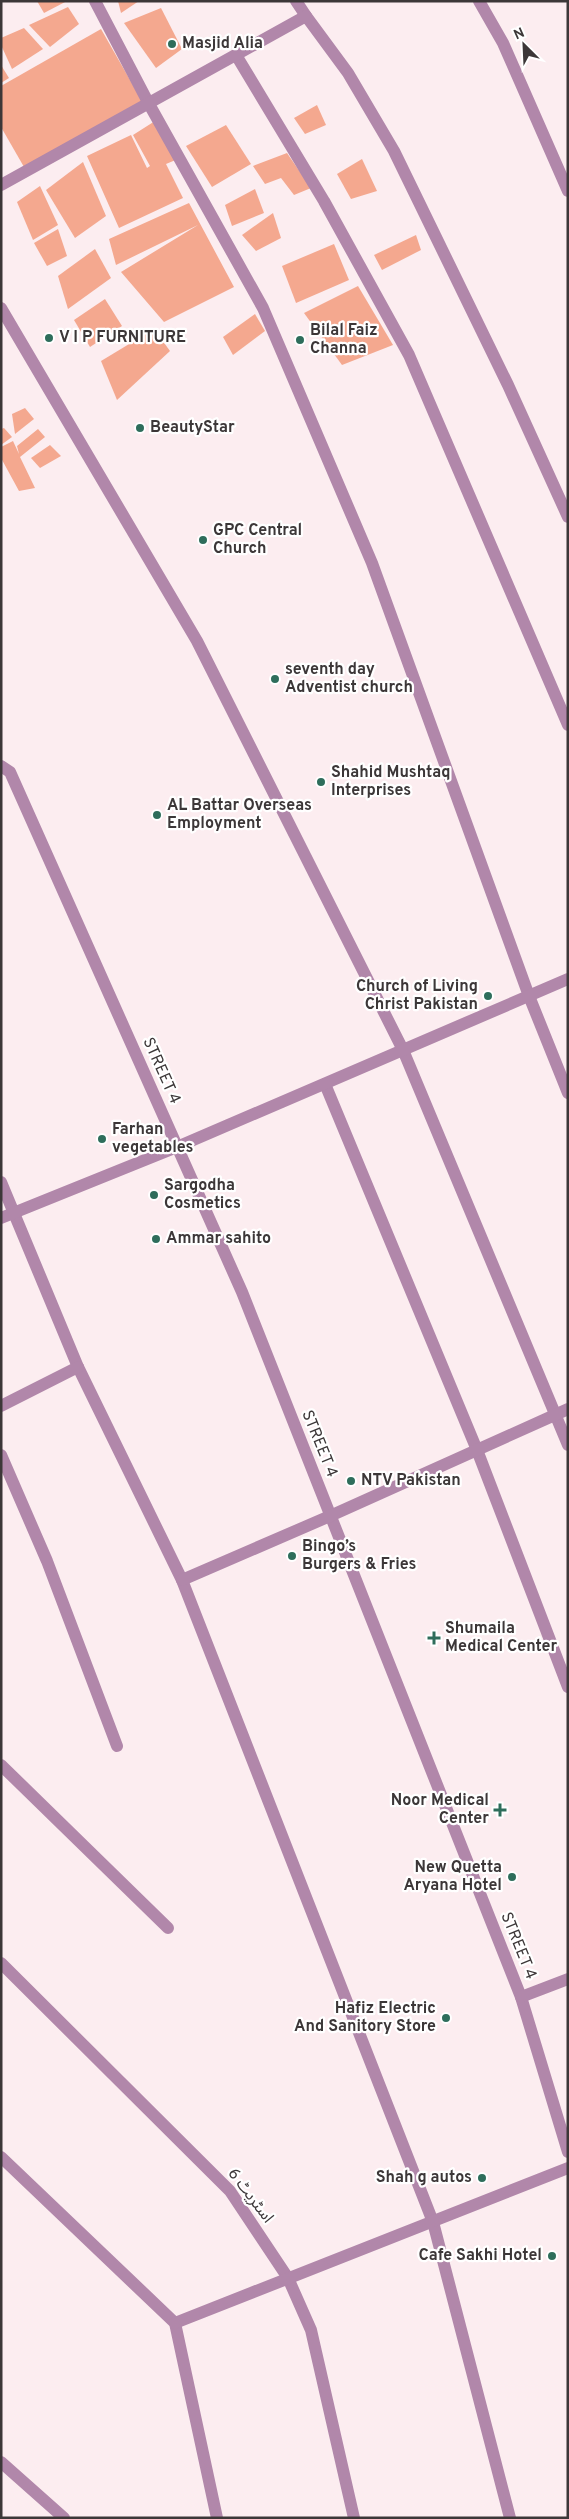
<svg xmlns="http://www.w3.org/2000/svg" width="569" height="2519" font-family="Overpass,'Noto Sans Arabic',sans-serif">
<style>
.building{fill:#f4a88f}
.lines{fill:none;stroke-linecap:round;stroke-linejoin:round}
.minor{stroke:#b187aa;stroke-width:12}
.poi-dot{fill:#2e6d5b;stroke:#fff;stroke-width:2}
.labels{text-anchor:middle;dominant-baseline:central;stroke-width:4.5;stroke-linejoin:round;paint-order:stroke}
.poi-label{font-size:16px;font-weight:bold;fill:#3c3738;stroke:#fff;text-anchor:start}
.street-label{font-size:16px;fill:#3c3738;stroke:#fff}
</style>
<rect width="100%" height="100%" fill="#fcedf0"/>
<!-- building -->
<g class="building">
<path d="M37,1H67L44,13Z"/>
<path d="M118,1H139L121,13Z"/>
<path d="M68,7L79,24L50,47L29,25Z"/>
<path d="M161,8L182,49L156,68L124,23Z"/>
<path d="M24,28L43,49L12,69L1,45V38Z"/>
<path d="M101,29L142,101L24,167L1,127V86Z"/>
<path d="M1,65L9,78L1,83Z"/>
<path d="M317,105L326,125L305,134L294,118Z"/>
<path d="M155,121L178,159L166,164L183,198L119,228L87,156L131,135L147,168L150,166L133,135Z"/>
<path d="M226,125L251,164L212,187L186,146Z"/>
<path d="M287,153L311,188L294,195L281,178L265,184L253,166Z"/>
<path d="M362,159L377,191L351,199L337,174Z"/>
<path d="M83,162L106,216L75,238L46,190Z"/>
<path d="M40,186L58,225L33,240L17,202Z"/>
<path d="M255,189L264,213L232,226L225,205Z"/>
<path d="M189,203L234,287L164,322L121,272L198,225L116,265L109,239Z"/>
<path d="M273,213L281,238L256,251L242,235Z"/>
<path d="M58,229L67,256L47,266L34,243Z"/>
<path d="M416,235L421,250L382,270L374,255Z"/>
<path d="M334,244L349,280L296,303L282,266Z"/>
<path d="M95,249L111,278L68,309L58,276Z"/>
<path d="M358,286L393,345L342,365L304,313Z"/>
<path d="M105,299L122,326L90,347L74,320Z"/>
<path d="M255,314L265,331L233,355L223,337Z"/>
<path d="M154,329L170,351L117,400L101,361Z"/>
<path d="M25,408L34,419L15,434L12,414Z"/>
<path d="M4,428L12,437L1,445V429Z"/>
<path d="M38,429L45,437L20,457L35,488L19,491L1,458V447L13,441L19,454L17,446Z"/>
<path d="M50,445L61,456L40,468L31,458Z"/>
</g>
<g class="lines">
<!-- minor -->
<g class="minor">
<path d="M95,1L149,104L263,308L372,563L529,996L568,1093"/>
<path d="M296,1L306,16"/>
<path d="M479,1L503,43L568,191"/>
<path d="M236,55L324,201L409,355L568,725"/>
<path d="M1,185L306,16L348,73L394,151L508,385L568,517"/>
<path d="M1,308L197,641L403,1050L568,1445"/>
<path d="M1,766L10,772L242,1292L521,1997L568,2152"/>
<path d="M325,1084L477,1450L568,1687"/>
<path d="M1,1182L78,1367L182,1580L433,2222L510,2518"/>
<path d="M1,1218L177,1147L568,979"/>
<path d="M1,1406L78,1367"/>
<path d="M1,1455L47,1561L117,1746"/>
<path d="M182,1580L330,1516L568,1409"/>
<path d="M1,1765L168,1928"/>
<path d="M1,1963L230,2191L288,2278L311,2330L354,2518"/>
<path d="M521,1997L568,1979"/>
<path d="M1,2157L175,2323L217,2518"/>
<path d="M175,2323L568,2168"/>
<path d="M1,2462L64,2518"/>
</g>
</g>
<!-- markers -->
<g class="poi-dot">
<circle cx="172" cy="44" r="5"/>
<circle cx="49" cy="338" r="5"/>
<circle cx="300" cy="340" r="5"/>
<circle cx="140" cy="428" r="5"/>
<circle cx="203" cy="540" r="5"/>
<circle cx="275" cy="679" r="5"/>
<circle cx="321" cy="782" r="5"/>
<circle cx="157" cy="815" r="5"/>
<circle cx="488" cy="996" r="5"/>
<circle cx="102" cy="1139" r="5"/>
<circle cx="154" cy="1195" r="5"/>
<circle cx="156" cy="1239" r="5"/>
<circle cx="351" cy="1481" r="5"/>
<circle cx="292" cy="1556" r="5"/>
<path d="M431.5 1630.5h5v5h5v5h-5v5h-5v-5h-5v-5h5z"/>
<path d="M497.5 1802.5h5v5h5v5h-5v5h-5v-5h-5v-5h5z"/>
<circle cx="512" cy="1877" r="5"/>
<circle cx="446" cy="2018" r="5"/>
<circle cx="482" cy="2178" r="5"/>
<circle cx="552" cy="2256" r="5"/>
</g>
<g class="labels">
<!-- poi labels -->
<g class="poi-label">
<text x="182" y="44">Masjid Alia</text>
<text x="310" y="331">Bilal Faiz<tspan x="310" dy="18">Channa</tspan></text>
<text x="59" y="338">V I P FURNITURE</text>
<text x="150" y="428">BeautyStar</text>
<text x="213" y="531">GPC Central<tspan x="213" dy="18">Church</tspan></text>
<text x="285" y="670">seventh day<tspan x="285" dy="18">Adventist church</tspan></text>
<text x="331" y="773">Shahid Mushtaq<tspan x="331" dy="18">Interprises</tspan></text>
<text x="167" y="806">AL Battar Overseas<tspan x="167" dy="18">Employment</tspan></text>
<text x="478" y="987" text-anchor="end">Church of Living<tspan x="478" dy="18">Christ Pakistan</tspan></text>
<text x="112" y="1130">Farhan<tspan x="112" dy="18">vegetables</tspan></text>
<text x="164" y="1186">Sargodha<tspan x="164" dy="18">Cosmetics</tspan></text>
<text x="166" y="1239">Ammar sahito</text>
<text x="361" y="1481">NTV Pakistan</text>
<text x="302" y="1547">Bingo’s<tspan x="302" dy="18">Burgers &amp; Fries</tspan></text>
<text x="445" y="1629">Shumaila<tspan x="445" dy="18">Medical Center</tspan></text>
<text x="489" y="1801" text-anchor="end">Noor Medical<tspan x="489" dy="18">Center</tspan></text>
<text x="502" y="1868" text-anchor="end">New Quetta<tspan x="502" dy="18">Aryana Hotel</tspan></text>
<text x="436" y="2009" text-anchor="end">Hafiz Electric<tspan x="436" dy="18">And Sanitory Store</tspan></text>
<text x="472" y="2178" text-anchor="end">Shah g autos</text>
<text x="542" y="2256" text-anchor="end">Cafe Sakhi Hotel</text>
</g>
<!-- street labels -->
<g class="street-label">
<text transform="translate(161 1071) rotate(66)">STREET 4</text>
<text transform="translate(319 1444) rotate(68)">STREET 4</text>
<text transform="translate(518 1946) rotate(68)">STREET 4</text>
<text transform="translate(250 2196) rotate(53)">اسٹریٹ 6</text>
</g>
</g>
<!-- border -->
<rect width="569" height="2519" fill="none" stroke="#3c3738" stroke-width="5"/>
<!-- north arrow -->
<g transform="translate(524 45) rotate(336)" stroke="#ffffff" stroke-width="4" paint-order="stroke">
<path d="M0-4L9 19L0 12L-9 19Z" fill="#3c3738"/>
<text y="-8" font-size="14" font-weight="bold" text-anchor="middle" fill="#3c3738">N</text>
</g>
</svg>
